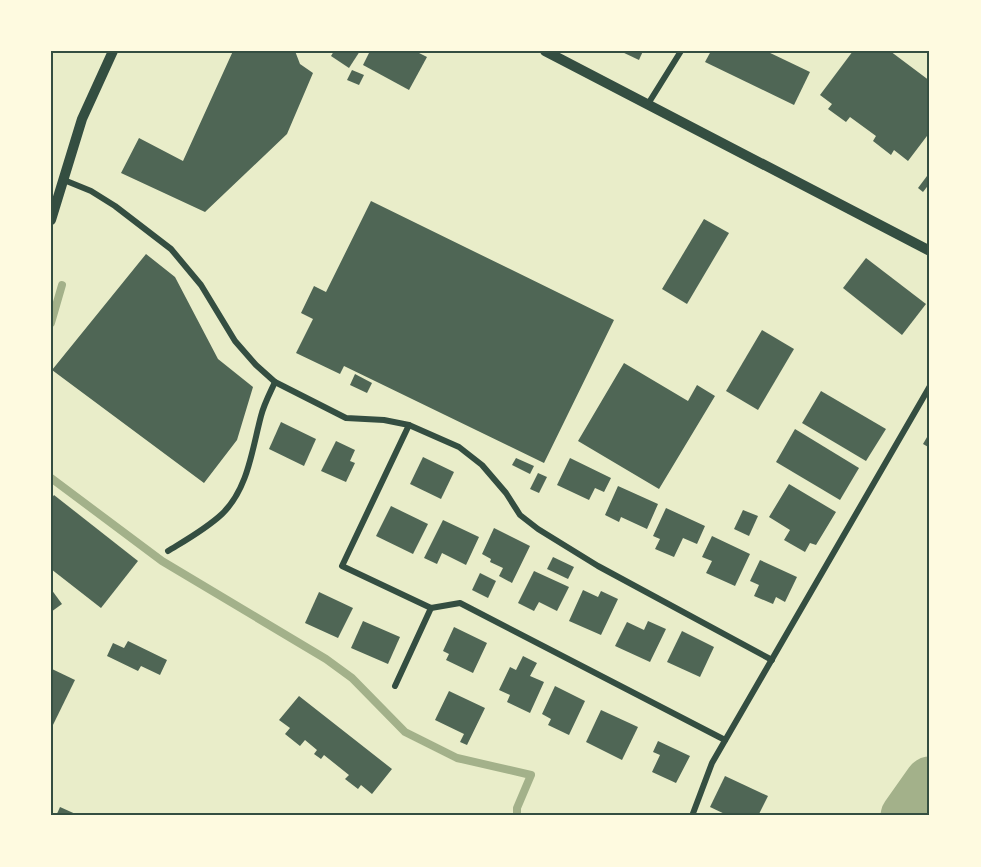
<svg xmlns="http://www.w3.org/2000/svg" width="981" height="867" font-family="'Work Sans',sans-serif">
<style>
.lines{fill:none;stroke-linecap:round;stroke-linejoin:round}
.stream{stroke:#a3b18a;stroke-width:8}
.river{stroke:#a3b18a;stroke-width:51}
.building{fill:#4f6655}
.minor{stroke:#344e41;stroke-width:6}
.tertiary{stroke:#344e41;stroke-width:10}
.neatline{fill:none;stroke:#344e41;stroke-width:2}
</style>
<rect width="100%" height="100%" fill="#e9edc9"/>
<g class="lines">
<!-- stream -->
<g class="stream">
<path d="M51,323L62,285"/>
<path d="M51,478L162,561L326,659L352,678L405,732L457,758L531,775L517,808V816"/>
</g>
<!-- river -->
<path class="river" d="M906,816L930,782"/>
</g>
<!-- building -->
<g class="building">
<path d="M233,51H295L300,64L313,73L287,134L205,212L121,173L139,138L183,161Z"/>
<path d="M334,51H360L349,68L331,56Z"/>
<path d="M370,51H415L427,57L409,90L363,65Z"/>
<path d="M620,51H643L639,60Z"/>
<path d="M711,51H766L810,72L794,105L705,62Z"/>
<path d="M853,51H890L930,81V132L908,161L894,150L891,155L873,141L876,136L850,117L846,122L828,109L832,104L820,95Z"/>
<path d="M352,70L364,75L359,85L347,80Z"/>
<path d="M930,172V183L923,192L918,188Z"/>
<path d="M371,201L614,320L544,463L344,366L340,374L296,353L313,319L301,313L314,286L326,292Z"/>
<path d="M704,219L729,233L687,304L662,289Z"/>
<path d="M146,254L175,277L218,359L253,387L237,440L204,483L52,370Z"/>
<path d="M866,258L926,304L902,335L843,288Z"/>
<path d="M762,330L794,349L758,410L726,391Z"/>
<path d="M624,363L688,401L697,385L715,396L659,489L578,441Z"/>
<path d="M355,374L372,383L367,393L350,385Z"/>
<path d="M821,391L886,429L866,461L802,423Z"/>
<path d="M281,422L316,439L304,466L269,449Z"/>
<path d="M795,429L859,468L840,500L776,462Z"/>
<path d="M930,432V448L923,444Z"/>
<path d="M336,441L355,450L350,461L355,463L346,482L321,471Z"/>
<path d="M423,457L454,472L441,499L410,484Z"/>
<path d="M516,458L534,466L530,474L512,465Z"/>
<path d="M570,458L611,478L604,492L595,488L589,500L557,485Z"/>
<path d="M538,473L547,477L539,493L530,489Z"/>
<path d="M789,484L836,512L816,545L810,543L805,552L784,540L790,530L769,517Z"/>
<path d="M618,486L658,504L647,529L621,517L619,522L605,515Z"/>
<path d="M54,495L138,561L101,608L51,569V499Z"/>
<path d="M391,506L428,524L413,554L376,536Z"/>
<path d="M666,508L705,526L697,544L683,538L674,557L655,549L660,539L653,536Z"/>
<path d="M743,510L758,516L749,536L734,529Z"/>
<path d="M443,520L479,537L466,565L442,553L437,564L424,558Z"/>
<path d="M494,528L530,546L512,583L499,576L503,568L490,562L491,559L482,554Z"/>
<path d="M712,536L750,554L735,586L706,573L712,561L702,557Z"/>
<path d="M553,557L574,567L568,579L547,569Z"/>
<path d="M760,560L797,577L785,602L776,597L773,604L754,596L759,585L750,581Z"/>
<path d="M534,571L569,587L557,611L539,602L534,611L518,603Z"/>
<path d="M480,573L496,581L488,598L472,590Z"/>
<path d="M51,589L62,604L51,612Z"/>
<path d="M583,590L598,597L601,591L618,599L601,635L569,621Z"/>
<path d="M319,592L353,608L338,638L305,623Z"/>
<path d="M363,621L400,637L388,664L351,648Z"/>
<path d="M648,621L666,629L650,662L615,646L627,622L644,630Z"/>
<path d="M454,627L487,643L473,673L446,660L449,654L443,651Z"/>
<path d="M682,631L714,647L700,677L667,662Z"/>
<path d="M128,641L167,660L160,675L141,666L138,671L107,656L113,643L124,648Z"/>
<path d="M523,656L537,663L530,676L544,682L530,713L507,702L510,695L499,690L510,667L516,670Z"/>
<path d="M52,669L75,680L51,729V671Z"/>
<path d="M555,686L585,701L569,735L548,725L551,719L542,714Z"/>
<path d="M449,691L485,708L467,745L460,742L464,734L435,720Z"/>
<path d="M299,696L392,769L372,794L361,785L358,789L345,779L349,775L324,755L321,759L314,754L317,750L305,740L300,746L285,734L290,728L279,720Z"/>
<path d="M601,710L638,727L622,760L586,742Z"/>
<path d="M658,741L690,756L676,783L652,772L660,755L653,752Z"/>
<path d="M725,776L768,796L758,816H729L710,807Z"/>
<path d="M60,807L80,816H56Z"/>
</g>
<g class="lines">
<!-- minor -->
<g class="minor">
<path d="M648,104L681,51"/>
<path d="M64,180L91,191L115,206L171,249L201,285L235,341L256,365L275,382L346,418L384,420L409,425L459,447L482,465L506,493L520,515L538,529L598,566L772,660"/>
<path d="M409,425L342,566L431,608L460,603L725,740"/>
<path d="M168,551C186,540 206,529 222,514C248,489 252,450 261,416C264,404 270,393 275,382"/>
<path d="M395,686L431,608"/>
<path d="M692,816L712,763L930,386"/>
</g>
<!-- tertiary -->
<g class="tertiary">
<path d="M545,51L930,251"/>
<path d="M51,220L82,119L113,51"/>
</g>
</g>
<!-- border -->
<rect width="981" height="867" fill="none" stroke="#fefae0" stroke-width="105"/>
<rect x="52" y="52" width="876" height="762" class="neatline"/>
</svg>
